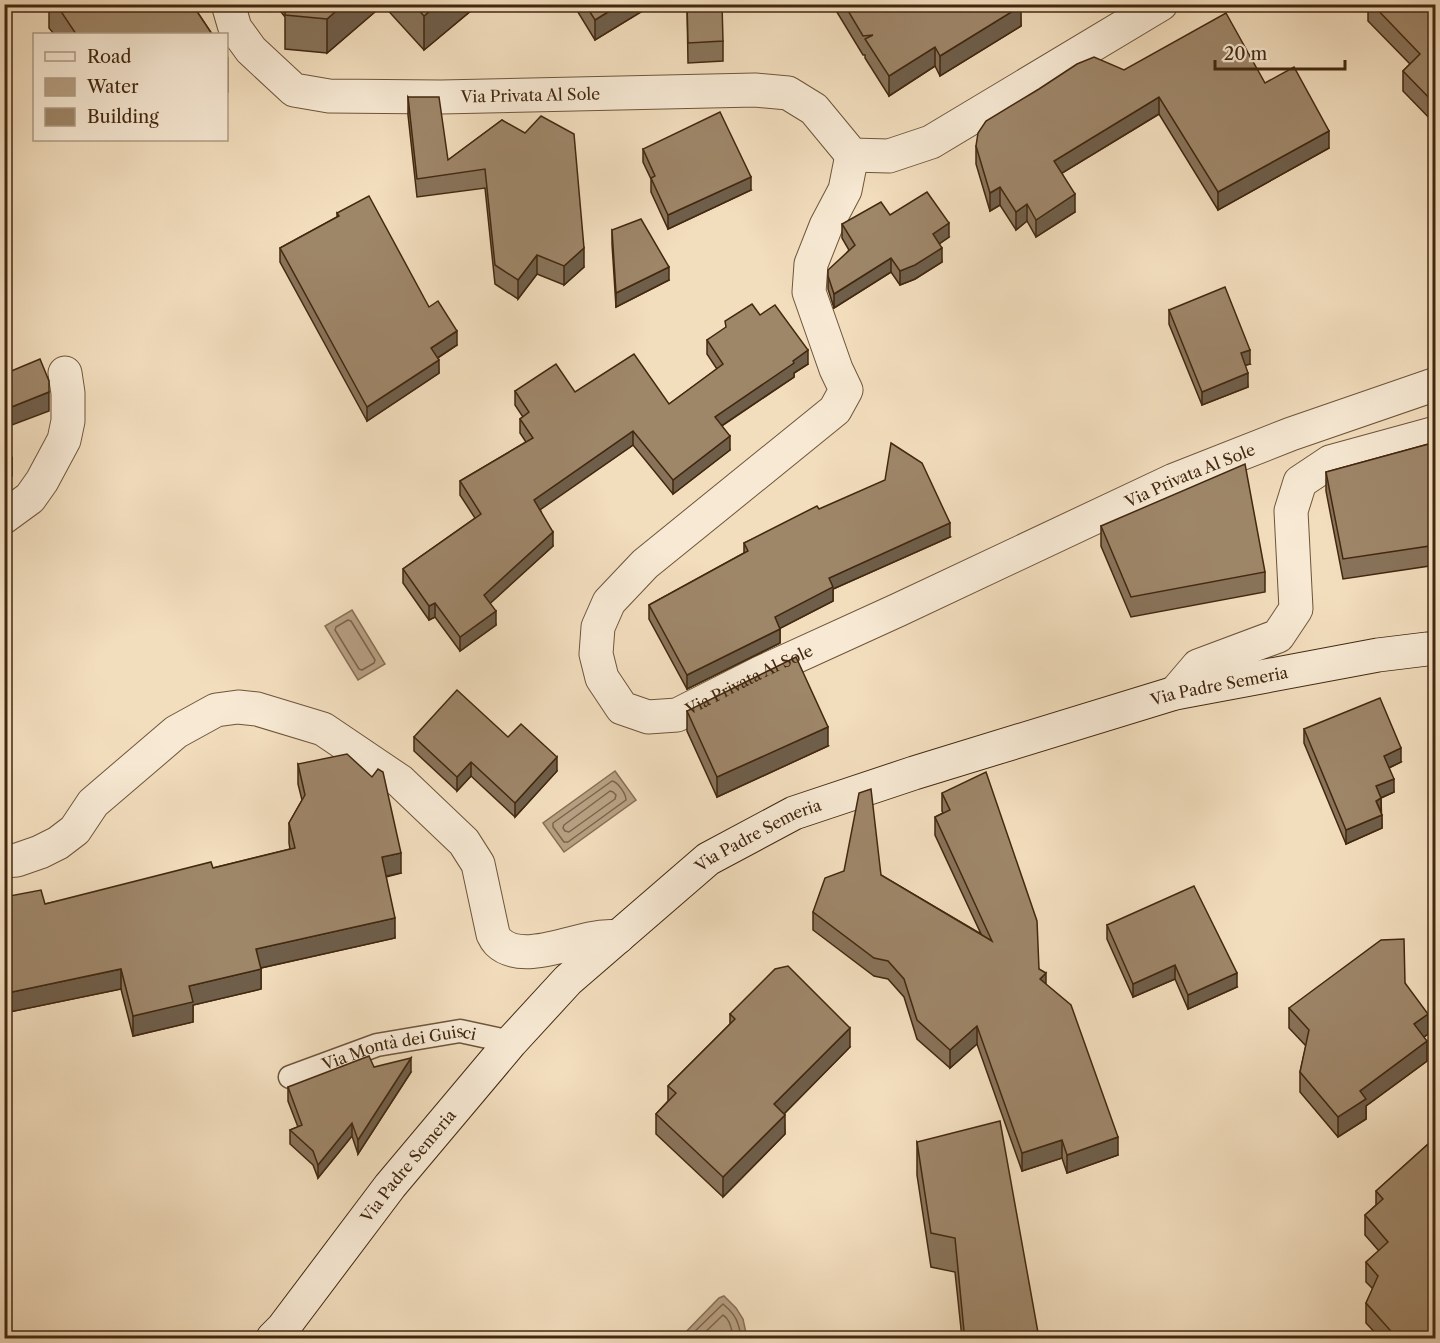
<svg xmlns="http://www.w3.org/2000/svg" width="1440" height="1343" font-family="'Libre Caslon Text',serif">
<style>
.water{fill:#b69f82;stroke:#886f54;stroke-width:1.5}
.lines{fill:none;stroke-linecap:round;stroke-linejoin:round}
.shore{stroke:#7c6448;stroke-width:1.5}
.service-casing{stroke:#6e553a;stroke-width:25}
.minor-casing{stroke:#6e553a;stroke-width:35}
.secondary-casing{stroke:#42280f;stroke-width:35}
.service{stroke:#f7e9d4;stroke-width:22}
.minor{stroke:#f7e9d4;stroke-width:33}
.secondary{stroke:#f7e9d4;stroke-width:33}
.wall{fill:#88735a;stroke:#42280f;stroke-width:1.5}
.shaded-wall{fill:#6f5e4a;stroke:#42280f;stroke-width:1.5}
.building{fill:#9e8669;stroke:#42280f;stroke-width:1.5}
.labels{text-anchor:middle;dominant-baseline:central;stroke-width:4.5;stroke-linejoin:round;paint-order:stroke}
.street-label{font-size:16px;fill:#42280f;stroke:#f7e9d4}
</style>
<rect width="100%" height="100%" fill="#f2ddbd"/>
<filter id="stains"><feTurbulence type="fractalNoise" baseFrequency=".00333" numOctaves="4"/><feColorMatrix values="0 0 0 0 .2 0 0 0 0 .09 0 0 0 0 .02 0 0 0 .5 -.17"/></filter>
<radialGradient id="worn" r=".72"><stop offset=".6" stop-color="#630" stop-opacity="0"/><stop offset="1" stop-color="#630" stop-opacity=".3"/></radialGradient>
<!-- water -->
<g class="water">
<path d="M352,610L385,664L358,680L325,626Z"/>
<path d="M615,771L636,800L564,852L543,823Z"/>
<path d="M724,1296L736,1308L743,1319L746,1333L751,1338H758H681L682,1336L719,1298Z"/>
</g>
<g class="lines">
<!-- shore -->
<g class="shore">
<path d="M348,620L351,621L375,660L374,663L362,670L359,669L335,630L336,627Z"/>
<path d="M612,781C618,782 626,794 626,800L568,842H564L553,827V823Z"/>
<path d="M610,791L613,792L616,795L615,799L569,832L565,831L563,828L564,825Z"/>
<path d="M688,1338L723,1304C729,1309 736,1316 738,1324C740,1330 740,1334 743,1338"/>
<path d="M699,1338L723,1315C731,1320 731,1330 734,1338"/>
</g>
<defs>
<g id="service">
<path id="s1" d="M290,1077L377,1045L460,1031L511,1042"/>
</g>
<g id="minor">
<path id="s2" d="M228,4L235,28L251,50L294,90L329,96L441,97L755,90L788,93L814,109L852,155L889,156L931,142L1161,4"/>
<path id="s3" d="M852,155L845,190L826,226L811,264L809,292L836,369L846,390L835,410L645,564L609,602L598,627L596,654L602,678L622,708L648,717L677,715L762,672L898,610L1174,480L1291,434L1436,384"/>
<path d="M4,517L30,498L42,481L64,440L68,421V393L65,373"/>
<path d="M1175,693L1198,666L1278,636L1296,609L1291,511L1300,482L1330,462L1436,433"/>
<path d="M4,861L17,860L40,852L58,843L75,830L93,803L176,732L216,710L238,707L257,709L323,729L400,781L464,842L478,864L493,934C494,936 495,939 498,942C519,963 565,944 590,939C599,937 609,936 618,937"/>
</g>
<g id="secondary">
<path id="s4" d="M273,1338L283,1328L390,1186L511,1042L568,980L708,859L794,813L914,773L1175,693L1378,655L1427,649H1436"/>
</g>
</defs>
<!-- service casing -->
<use href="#service" class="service-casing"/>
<!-- minor casing -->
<use href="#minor" class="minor-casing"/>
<!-- secondary casing -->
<use href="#secondary" class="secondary-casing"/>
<!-- service -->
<use href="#service" class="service"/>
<!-- minor -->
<use href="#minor" class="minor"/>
<!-- secondary -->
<use href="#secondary" class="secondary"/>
</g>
<!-- wall -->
<g class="wall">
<path d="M49,4H192L212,34H54L49,28Z"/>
<path d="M275,4H474L473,9L424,50L383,5L327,53L285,49V17Z"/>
<path d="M573,4H654L595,40Z"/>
<path d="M687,4L723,41V61L688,63Z"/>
<path d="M832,4H1020L1021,26L940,76L935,66L889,96L865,58V55H863Z"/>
<path d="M1368,4H1436L1435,124L1403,91V71L1410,64L1368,21Z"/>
<path d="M1124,70L1265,83L1329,148L1218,210L1159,114L1062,173L1075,212L1036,237L1027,221L1016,230L1000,205L990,211L976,164V146Z"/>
<path d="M408,97L448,160L502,120L584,267L564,285L537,274L518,299L495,284L485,188L417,197L408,115Z"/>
<path d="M643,149L751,190L668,229L651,192V179L643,162Z"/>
<path d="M337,213L429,307L457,345L438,358L439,373L367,421L280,262V248L337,217Z"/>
<path d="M890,215L949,237L939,244L942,262L915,279L900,285L891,272L834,308L828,289V276L849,250L842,238V224Z"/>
<path d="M612,230L669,280L616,307L612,244Z"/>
<path d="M1169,310L1250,364L1245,365L1248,387L1202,405L1169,324Z"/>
<path d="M760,315L808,364L794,373V377L722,426L730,450L673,494L633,445L540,509L553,546L490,603L496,625L460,651L435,617L429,620L403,583V569L475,518L460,495V481L526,442L520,433V419L523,417L515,405V391L575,392L669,404L717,369L707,354V340Z"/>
<path d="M1436,442V565L1343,579L1326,491V472Z"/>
<path d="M819,509L950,537L833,589V601L780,628V643L687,689L649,619V605L744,553V543Z"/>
<path d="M1101,526L1265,572V592L1131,617L1101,546Z"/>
<path d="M687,711L828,746L717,797L687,731Z"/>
<path d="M1304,729L1401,762L1389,768L1394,792L1381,798L1382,828L1346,844L1304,743Z"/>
<path d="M414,737H508L557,771L515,817L471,776L457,791L414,751Z"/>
<path d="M298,764L401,873L386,877L395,938L261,968V989L193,1005V1022L133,1036L121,989L9,1012V1022L4,1023V897L45,904L213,868L290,849L289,843V823L302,800L298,784Z"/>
<path d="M942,793L1039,969L1118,1155L1067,1173L1062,1158L1022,1171L977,1044L950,1068L917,1039L904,997L888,979L874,976L813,930V912L881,875L981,934L935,835V817L943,813L942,811Z"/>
<path d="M1107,925L1237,987L1188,1009L1175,979L1133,997L1107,939Z"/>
<path d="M1405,983L1428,1034L1424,1037L1427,1061L1366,1106V1119L1338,1137L1300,1092V1072L1306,1046L1289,1028V1008Z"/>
<path d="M730,1014L850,1047L784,1114L785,1134L723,1197L656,1134V1114L668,1101V1086L730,1024Z"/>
<path d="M374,1067L411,1072L358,1154L352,1136L318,1178L313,1165L290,1144V1130L298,1127L288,1101V1087Z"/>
<path d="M1436,1137V1338H1380L1366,1323V1303L1373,1289L1366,1282V1262L1379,1251L1365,1235V1215L1376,1205V1191Z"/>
<path d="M917,1142L1039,1338H962L955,1272L931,1267L917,1175Z"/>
</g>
<!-- shaded-wall -->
<g class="shaded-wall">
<path d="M344,4H383V5L327,53V19Z"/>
<path d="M438,4H474L473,9L424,50V16Z"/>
<path d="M621,4H654L595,40V20Z"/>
<path d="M1021,6V26L940,76V56Z"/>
<path d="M935,47V66L889,96V76Z"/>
<path d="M228,58V92H226V59Z"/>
<path d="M1159,97V114L1054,178V161Z"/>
<path d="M1329,131V148L1218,210V192Z"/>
<path d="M751,177V190L668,229V215Z"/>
<path d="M1000,187V205L990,211V193Z"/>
<path d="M1075,194V212L1036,237V220Z"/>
<path d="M1027,204V221L1016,230V212Z"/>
<path d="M949,223V237L933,248V234Z"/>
<path d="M584,248V267L564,285V266Z"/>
<path d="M942,248V262L915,279L900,285V271Z"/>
<path d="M537,255V274L518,299V280Z"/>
<path d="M891,258V272L834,308V294Z"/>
<path d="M669,267V280L616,307V293Z"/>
<path d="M457,331V345L431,362V348Z"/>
<path d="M808,350V364L794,373V377L715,430V417Z"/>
<path d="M1250,350V364L1241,367V353Z"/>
<path d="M439,360V373L367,421V407Z"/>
<path d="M1248,373V387L1202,405V392Z"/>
<path d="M49,392V411L4,428V410Z"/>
<path d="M633,431V445L534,514V500Z"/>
<path d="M730,436V450L673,494V480Z"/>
<path d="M12,458V476L4,480V461Z"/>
<path d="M950,523V537L833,589V601L775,631V617L829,578Z"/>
<path d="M553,532V546L484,609V595Z"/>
<path d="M435,603V617L429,620V606Z"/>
<path d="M496,611V625L460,651V637Z"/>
<path d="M780,629V643L687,689V675Z"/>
<path d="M828,727V746L717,797V777Z"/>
<path d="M1401,748V762L1384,770V756Z"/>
<path d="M557,757V771L515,817V803Z"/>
<path d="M471,762V776L457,791V777Z"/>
<path d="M1394,779V792L1376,800V786Z"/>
<path d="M1381,798V812L1376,801Z"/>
<path d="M1382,815V828L1346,844V830Z"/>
<path d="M401,853V873L382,877V857Z"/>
<path d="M395,918V938L256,969V949Z"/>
<path d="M1175,965V979L1133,997V984Z"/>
<path d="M121,969V989L9,1012V1022L4,1023V1003L7,993Z"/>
<path d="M261,969V989L193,1005V1022L133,1036V1016L189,986Z"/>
<path d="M1046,973V991L1040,979Z"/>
<path d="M1237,973V987L1188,1009V995Z"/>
<path d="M1428,1014V1034L1414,1044V1024Z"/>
<path d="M977,1026V1044L950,1068V1050Z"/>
<path d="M850,1028V1047L774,1124V1104Z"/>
<path d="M1427,1041V1061L1366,1106V1119L1338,1137V1117L1360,1091Z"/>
<path d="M411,1058V1072L358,1154V1140Z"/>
<path d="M785,1115V1134L723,1197V1177Z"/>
<path d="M352,1123V1136L318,1178V1165Z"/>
<path d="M1118,1137V1155L1067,1173V1155Z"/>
<path d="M1062,1140V1158L1022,1171V1153Z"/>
</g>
<!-- building -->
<g class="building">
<path d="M56,4H192L212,34H76Z"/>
<path d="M286,4H344L327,19L285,15Z"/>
<path d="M413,4H438L424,16Z"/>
<path d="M585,4H621L595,20Z"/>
<path d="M687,4H722L723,41L688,43Z"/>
<path d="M844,4H1020L1021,6L940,56L935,47L889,76L865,39L873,35L863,36Z"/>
<path d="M1372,4H1436L1435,104L1403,71L1420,54Z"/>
<path d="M1226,13L1265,83L1294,67L1329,131L1218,192L1159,97L1054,161L1075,194L1036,220L1027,204L1016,212L1000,187L990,193L976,146L978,133L986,121L1039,89L1077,64L1094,57L1124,70Z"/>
<path d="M408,97H439L448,160L502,120L525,133L541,116L574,134L584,248L564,266L537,255L518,280L495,265L485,169L417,179Z"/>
<path d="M720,112L751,177L668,215L651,178L655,176L643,149Z"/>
<path d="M927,192L949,223L933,234L942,248L915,265L900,271L891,258L834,294L828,276V270L855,245L842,224L881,202L890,215Z"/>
<path d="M369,196L429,307L438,301L457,331L431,348L439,360L367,407L280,248L339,216L337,213Z"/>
<path d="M641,219L669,267L616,293L612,230Z"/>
<path d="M1225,287L1250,350L1241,353L1248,373L1202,392L1169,310Z"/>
<path d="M752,304L760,315L775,305L808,350L793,361L794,363L715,417L730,436L673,480L633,431L534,500L553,532L484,595L496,611L460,637L435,603L429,606L403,569L481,514L460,481L533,438L520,419L529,412L515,391L556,364L575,392L634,354L669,404L723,364L707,340L726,327L725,321Z"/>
<path d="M40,359L49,381V392L4,410V374Z"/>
<path d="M4,439L12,458L4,461Z"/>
<path d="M1436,442V545L1343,559L1326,472Z"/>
<path d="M891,443L922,463L950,523L829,578L833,587L775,617L780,629L687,675L649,605L748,551L744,543L817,506L819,509L885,480Z"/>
<path d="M1245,464L1265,572L1131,597L1101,526Z"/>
<path d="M796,657L828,727L717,777L687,711Z"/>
<path d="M457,690L508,737L521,724L557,757L515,803L471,762L457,777L414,737Z"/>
<path d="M1380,698L1401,748L1384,756L1394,779L1376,786L1381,798L1376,801L1382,815L1346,830L1304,729Z"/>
<path d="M347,754L372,777L378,769L383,772L401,853L382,857L395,918L256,949L261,969L189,986L193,1002L133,1016L121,969L7,993L9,1002L4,1003V897L41,890L45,904L211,862L213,868L295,848L289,823L305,795L298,764Z"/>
<path d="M986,772L1037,921L1039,969L1046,973L1040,979L1071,1005L1118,1137L1067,1155L1062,1140L1022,1153L977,1026L950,1050L917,1020L904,979L888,961L874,958L813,912L825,878L844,871L859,793L871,789L881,875L992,941L935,817L950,810L942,793Z"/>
<path d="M1194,886L1237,973L1188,995L1175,965L1133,984L1107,925Z"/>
<path d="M1404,939L1405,983L1428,1014L1414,1024L1427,1041L1360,1091L1366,1099L1338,1117L1300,1072L1309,1030L1289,1008L1381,940Z"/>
<path d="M788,966L850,1028L774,1104L785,1115L723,1177L656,1114L676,1093L668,1086L735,1019L730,1014L775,969Z"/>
<path d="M369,1056L374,1067L411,1058L358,1140L352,1123L318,1165L313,1151L290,1130L302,1125L288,1087Z"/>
<path d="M1000,1121L1039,1338H962L964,1331L955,1238L931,1233L917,1142Z"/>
<path d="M1436,1137V1338H1397L1366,1303L1378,1276L1366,1262L1388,1242L1365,1215L1383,1199L1376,1191Z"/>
</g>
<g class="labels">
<!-- street labels -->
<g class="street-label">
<text stroke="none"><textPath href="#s2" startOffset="348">Via Privata Al Sole</textPath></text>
<text stroke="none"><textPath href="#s3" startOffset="1308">Via Privata Al Sole</textPath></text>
<text stroke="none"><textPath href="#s3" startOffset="822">Via Privata Al Sole</textPath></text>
<text stroke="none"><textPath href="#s4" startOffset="1191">Via Padre Semeria</textPath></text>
<text stroke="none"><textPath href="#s4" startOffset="705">Via Padre Semeria</textPath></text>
<text stroke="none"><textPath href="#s1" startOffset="114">Via Montà dei Guisci</textPath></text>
<text stroke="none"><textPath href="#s4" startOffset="219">Via Padre Semeria</textPath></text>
</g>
</g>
<!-- margin -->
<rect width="1440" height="1343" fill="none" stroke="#f2ddbd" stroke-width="24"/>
<rect x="6" y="6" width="1428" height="1331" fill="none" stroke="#42280f" stroke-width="3"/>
<rect x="12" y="12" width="1416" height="1319" fill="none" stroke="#42280f" stroke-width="1.5"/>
<!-- legend -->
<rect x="33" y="33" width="195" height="108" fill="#f7e9d4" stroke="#af9c85" stroke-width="1.5"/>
<rect x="45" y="52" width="30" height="9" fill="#f7e9d4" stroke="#af9c85" stroke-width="1.5"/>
<text x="87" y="63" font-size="18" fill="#42280f">Road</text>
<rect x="45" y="78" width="30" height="18" fill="#b69f82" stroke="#af9c85" stroke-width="1.5"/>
<text x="87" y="93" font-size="18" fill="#42280f">Water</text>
<rect x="45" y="108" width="30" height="18" fill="#9e8669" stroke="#af9c85" stroke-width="1.5"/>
<text x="87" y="123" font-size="18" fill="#42280f">Building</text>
<!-- scale -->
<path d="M1215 60v9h130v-9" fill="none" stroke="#42280f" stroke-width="3"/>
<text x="1224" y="60" font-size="18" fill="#42280f" stroke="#f7e9d4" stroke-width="4.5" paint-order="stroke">20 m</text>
<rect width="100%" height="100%" filter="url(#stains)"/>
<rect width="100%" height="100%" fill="url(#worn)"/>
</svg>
